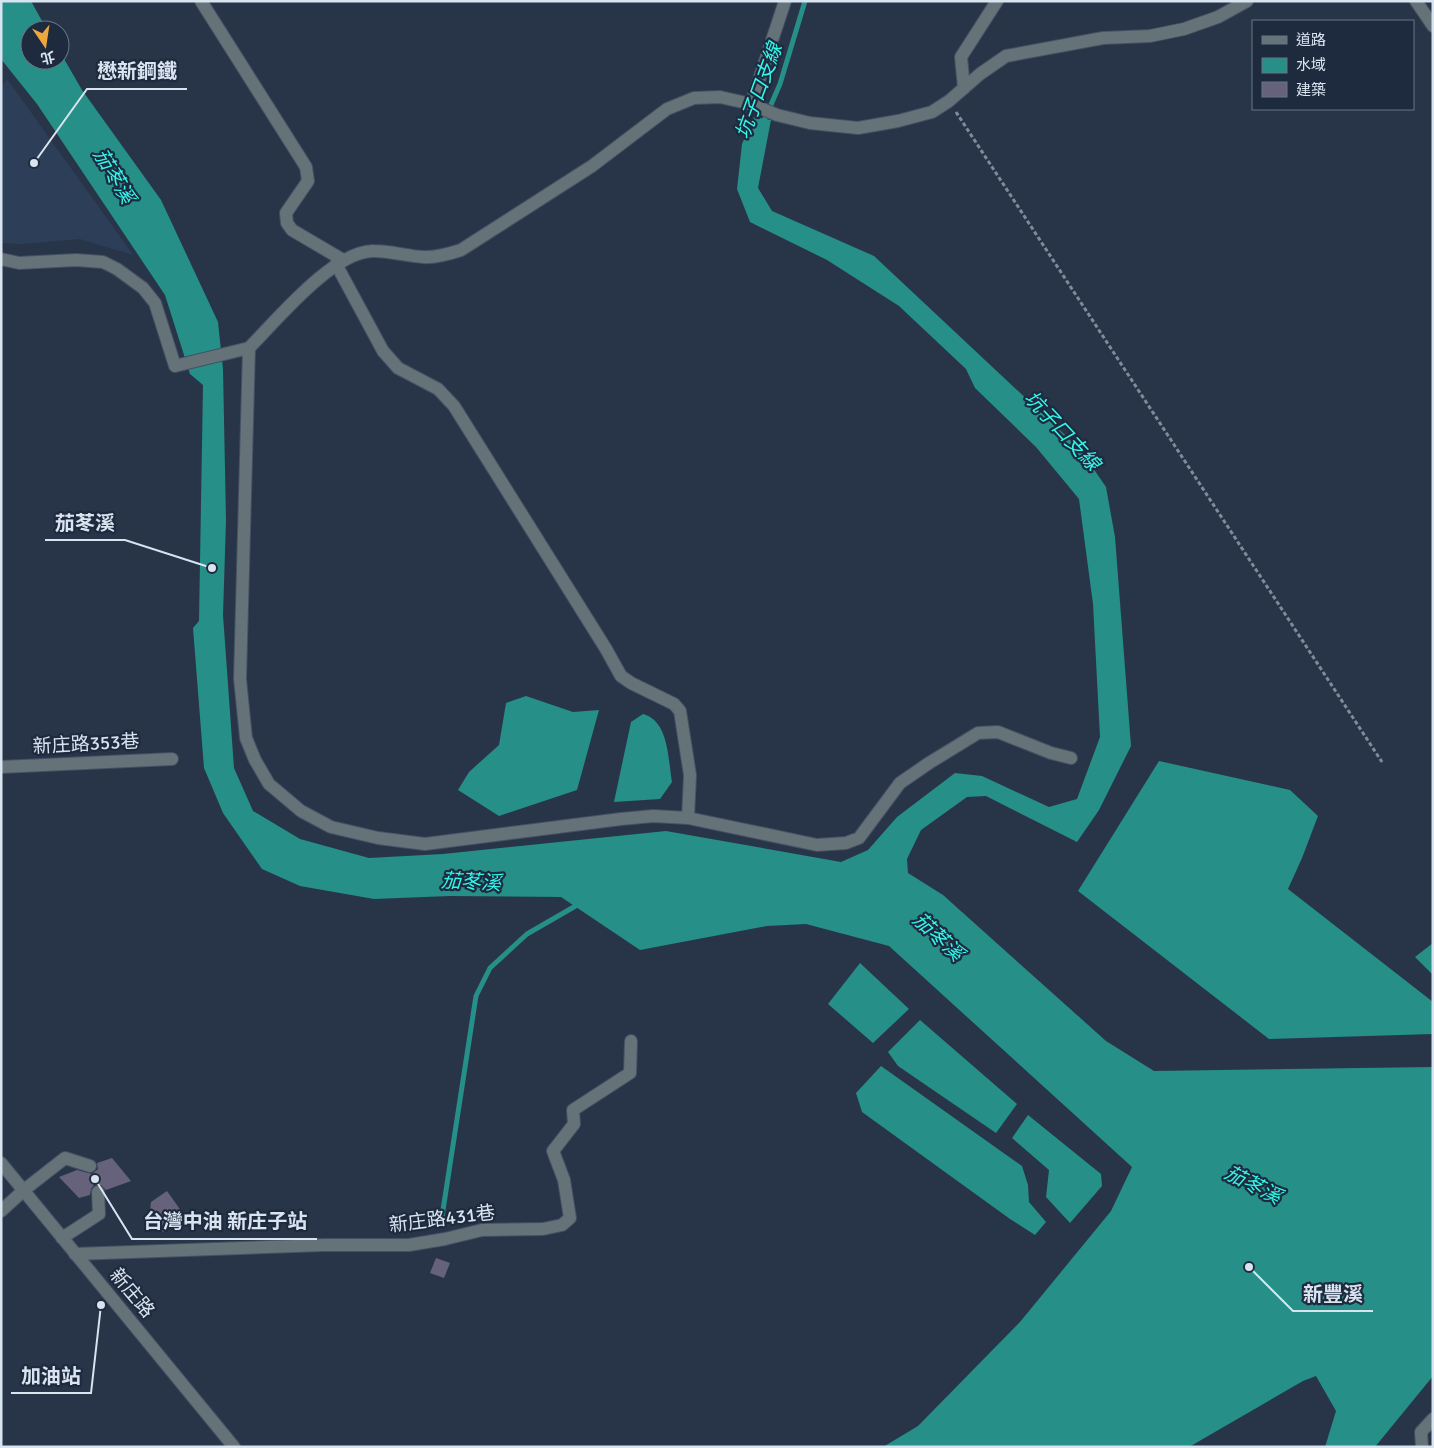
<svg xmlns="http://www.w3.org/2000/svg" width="1434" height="1448" font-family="Signika,'Noto Sans TC',sans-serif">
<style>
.built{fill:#2d3f58}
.water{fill:#258f88}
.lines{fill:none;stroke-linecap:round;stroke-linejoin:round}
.stream{stroke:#258f88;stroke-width:5}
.building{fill:#66627b}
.minor-casing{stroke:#445164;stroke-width:14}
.path{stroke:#7f8a9a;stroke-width:3;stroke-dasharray:4 2.5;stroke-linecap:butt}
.minor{stroke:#657277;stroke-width:12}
.labels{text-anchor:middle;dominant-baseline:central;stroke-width:4.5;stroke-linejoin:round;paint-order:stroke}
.street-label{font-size:19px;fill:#dae3f0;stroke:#1e2b3e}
.water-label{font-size:20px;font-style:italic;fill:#32f8ec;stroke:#1e2b3e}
.leader{fill:none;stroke:#dae3f0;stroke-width:2}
.callout-dot{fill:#dae3f0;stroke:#1e2b3e;stroke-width:2}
.callout-label{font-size:20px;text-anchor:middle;font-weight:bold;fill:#dae3f0;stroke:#1e2b3e;stroke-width:4.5;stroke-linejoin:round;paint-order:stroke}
</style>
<rect width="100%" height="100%" fill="#283549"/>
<!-- built -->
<path class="built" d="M7,79L133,255L80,239L21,244L1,243V87Z"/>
<!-- water -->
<g class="water">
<path d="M1,1H31L47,30H30V60H60V52L82,90L161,200L218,322L223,369L226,520L223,615L234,768L253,811L300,839L369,858L443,854L666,831L841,862L868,850L897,817L955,773L982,776L1049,807L1077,799L1100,737L1093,604L1079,499L1036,447L975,388L966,369L899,306L827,260L750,222L737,189L742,144L754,117L771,120L758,188L772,211L874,256L1080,449L1106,487L1115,537L1131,746L1099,810L1077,842L986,796L967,797L921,830L907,859L908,873L943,895L1106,1041L1154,1071L1433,1067V1376L1375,1447H1325L1336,1411L1316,1376L1303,1381L1189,1447H883L918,1426L1020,1322L1111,1211L1132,1167L889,946L806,924L767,926L640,950L561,897L450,896L374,899L300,886L262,869L223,813L204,768L193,628L199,621L203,385L190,374L165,295L37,104L1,59Z"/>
<path d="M526,696L573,712L599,710L577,790L499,816L458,790L469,772L499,745L506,703Z"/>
<path d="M643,714C669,721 668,759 672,782L660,799L614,802L631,722Z"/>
<path d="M1159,761L1290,790L1318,816L1302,858L1288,889L1433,1002V1034L1269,1039L1078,891Z"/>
<path d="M1433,943V975L1415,957Z"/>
<path d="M860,963L909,1009L873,1043L828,1004Z"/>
<path d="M920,1020L1017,1104L996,1133L898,1066L888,1052Z"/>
<path d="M881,1066L1022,1166L1028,1185L1029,1202L1046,1222L1035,1235L1010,1219L862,1112L856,1093Z"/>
<path d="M1028,1115L1101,1174L1102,1186L1070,1223L1046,1197L1049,1170L1012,1138Z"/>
</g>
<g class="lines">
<!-- stream -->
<g class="stream">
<path d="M763,123L780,84L805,1"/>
<path d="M441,1223L476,996L490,968L527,934L579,904"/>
</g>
</g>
<!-- building -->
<g class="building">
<path d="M112,1158L131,1181L106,1190L101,1185H94L91,1189L90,1195L79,1198L59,1177L77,1170L92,1174L98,1169L97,1163Z"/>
<path d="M167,1191L184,1215L163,1232L149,1218L151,1202Z"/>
<path d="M436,1258L450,1263L444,1278L430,1273Z"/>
</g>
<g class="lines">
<defs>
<g id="minor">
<path d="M201,1L306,167L308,181L286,213L287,223L292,230L343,260"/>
<path d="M1416,1L1433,26"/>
<path d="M964,88L961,57L997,1"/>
<path d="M751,104L785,1"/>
<path d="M1,259L19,263L76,260L103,262L117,269L143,288L155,303L175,366L249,348"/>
<path d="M336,264L383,351L398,368L438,389L454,406L606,649L621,676L631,683L674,704L680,711L690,775L688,818"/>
<path d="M1071,758L1051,753L998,732L978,733L929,763L900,783L859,838L846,843L817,845L688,818L653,816L621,819L425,844L378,838L331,827L301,811L269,784L255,760L246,738L240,679L249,348C276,321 334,250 374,251C390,251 407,256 423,257C436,258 449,254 461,250L592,166L667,109L694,98L720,97L751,104L777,115L810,123L858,128L898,121L932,112L949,101L980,74L1006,56L1103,38L1150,36L1184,29L1218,17L1247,1"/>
<path d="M1,767L172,759"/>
<path d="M1,1163L234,1447"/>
<path d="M1,1211L24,1190L65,1158L90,1166"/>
<path d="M62,1238L99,1214L98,1192"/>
<path d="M75,1254L323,1245H409L445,1239L482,1230L543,1229L562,1225L570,1218L564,1180L553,1151L574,1124L573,1110L630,1073L631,1041"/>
<path d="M1422,1447L1421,1432L1433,1419"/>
</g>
</defs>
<!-- minor casing -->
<use href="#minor" class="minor-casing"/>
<!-- path -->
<path class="path" d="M956,112L1382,762"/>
<!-- minor -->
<use href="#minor" class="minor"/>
</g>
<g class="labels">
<!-- street labels -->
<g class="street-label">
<text transform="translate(86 744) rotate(-3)">新庄路353巷</text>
<text transform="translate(442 1219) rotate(-7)">新庄路431巷</text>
<text transform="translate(132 1293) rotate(50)">新庄路</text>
</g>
<!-- water labels -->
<g class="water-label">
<text transform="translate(759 91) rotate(-70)">坑子口支線</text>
<text transform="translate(114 176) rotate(59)">茄苳溪</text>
<text transform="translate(1062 431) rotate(47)">坑子口支線</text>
<text transform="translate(471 882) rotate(3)">茄苳溪</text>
<text transform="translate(938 937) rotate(43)">茄苳溪</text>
<text transform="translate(1253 1185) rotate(27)">茄苳溪</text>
</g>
</g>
<!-- callouts -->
<path class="leader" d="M34 163L87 89H187M212 568L125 540H45M95 1179L132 1239H317M1249 1267L1293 1311H1373M101 1305L91 1393H11"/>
<g class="callout-dot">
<circle cx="34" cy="163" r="5"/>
<circle cx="212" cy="568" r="5"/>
<circle cx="95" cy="1179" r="5"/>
<circle cx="1249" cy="1267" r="5"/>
<circle cx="101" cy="1305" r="5"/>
</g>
<g class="callout-label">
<text x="137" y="78">懋新鋼鐵</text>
<text x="85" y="530">茄苳溪</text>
<text x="225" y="1228">台灣中油 新庄子站</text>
<text x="1333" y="1301">新豐溪</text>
<text x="51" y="1383">加油站</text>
</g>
<!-- border -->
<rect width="1434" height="1448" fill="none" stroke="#dae3f0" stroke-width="5"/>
<!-- legend -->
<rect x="1252" y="20" width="162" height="90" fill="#1e2b3e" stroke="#697585"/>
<rect x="1262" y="36" width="25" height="8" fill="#657277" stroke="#697585"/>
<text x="1296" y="45" font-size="15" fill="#dae3f0">道路</text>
<rect x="1262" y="58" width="25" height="15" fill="#258f88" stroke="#697585"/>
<text x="1296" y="70" font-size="15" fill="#dae3f0">水域</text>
<rect x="1262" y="82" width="25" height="15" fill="#66627b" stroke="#697585"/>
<text x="1296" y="95" font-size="15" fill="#dae3f0">建築</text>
<!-- north arrow -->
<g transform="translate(45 45) rotate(167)"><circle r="24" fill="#1e2b3e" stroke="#697585"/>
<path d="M0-4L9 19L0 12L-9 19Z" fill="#efa73d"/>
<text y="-8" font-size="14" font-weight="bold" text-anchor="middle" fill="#dae3f0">北</text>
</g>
</svg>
